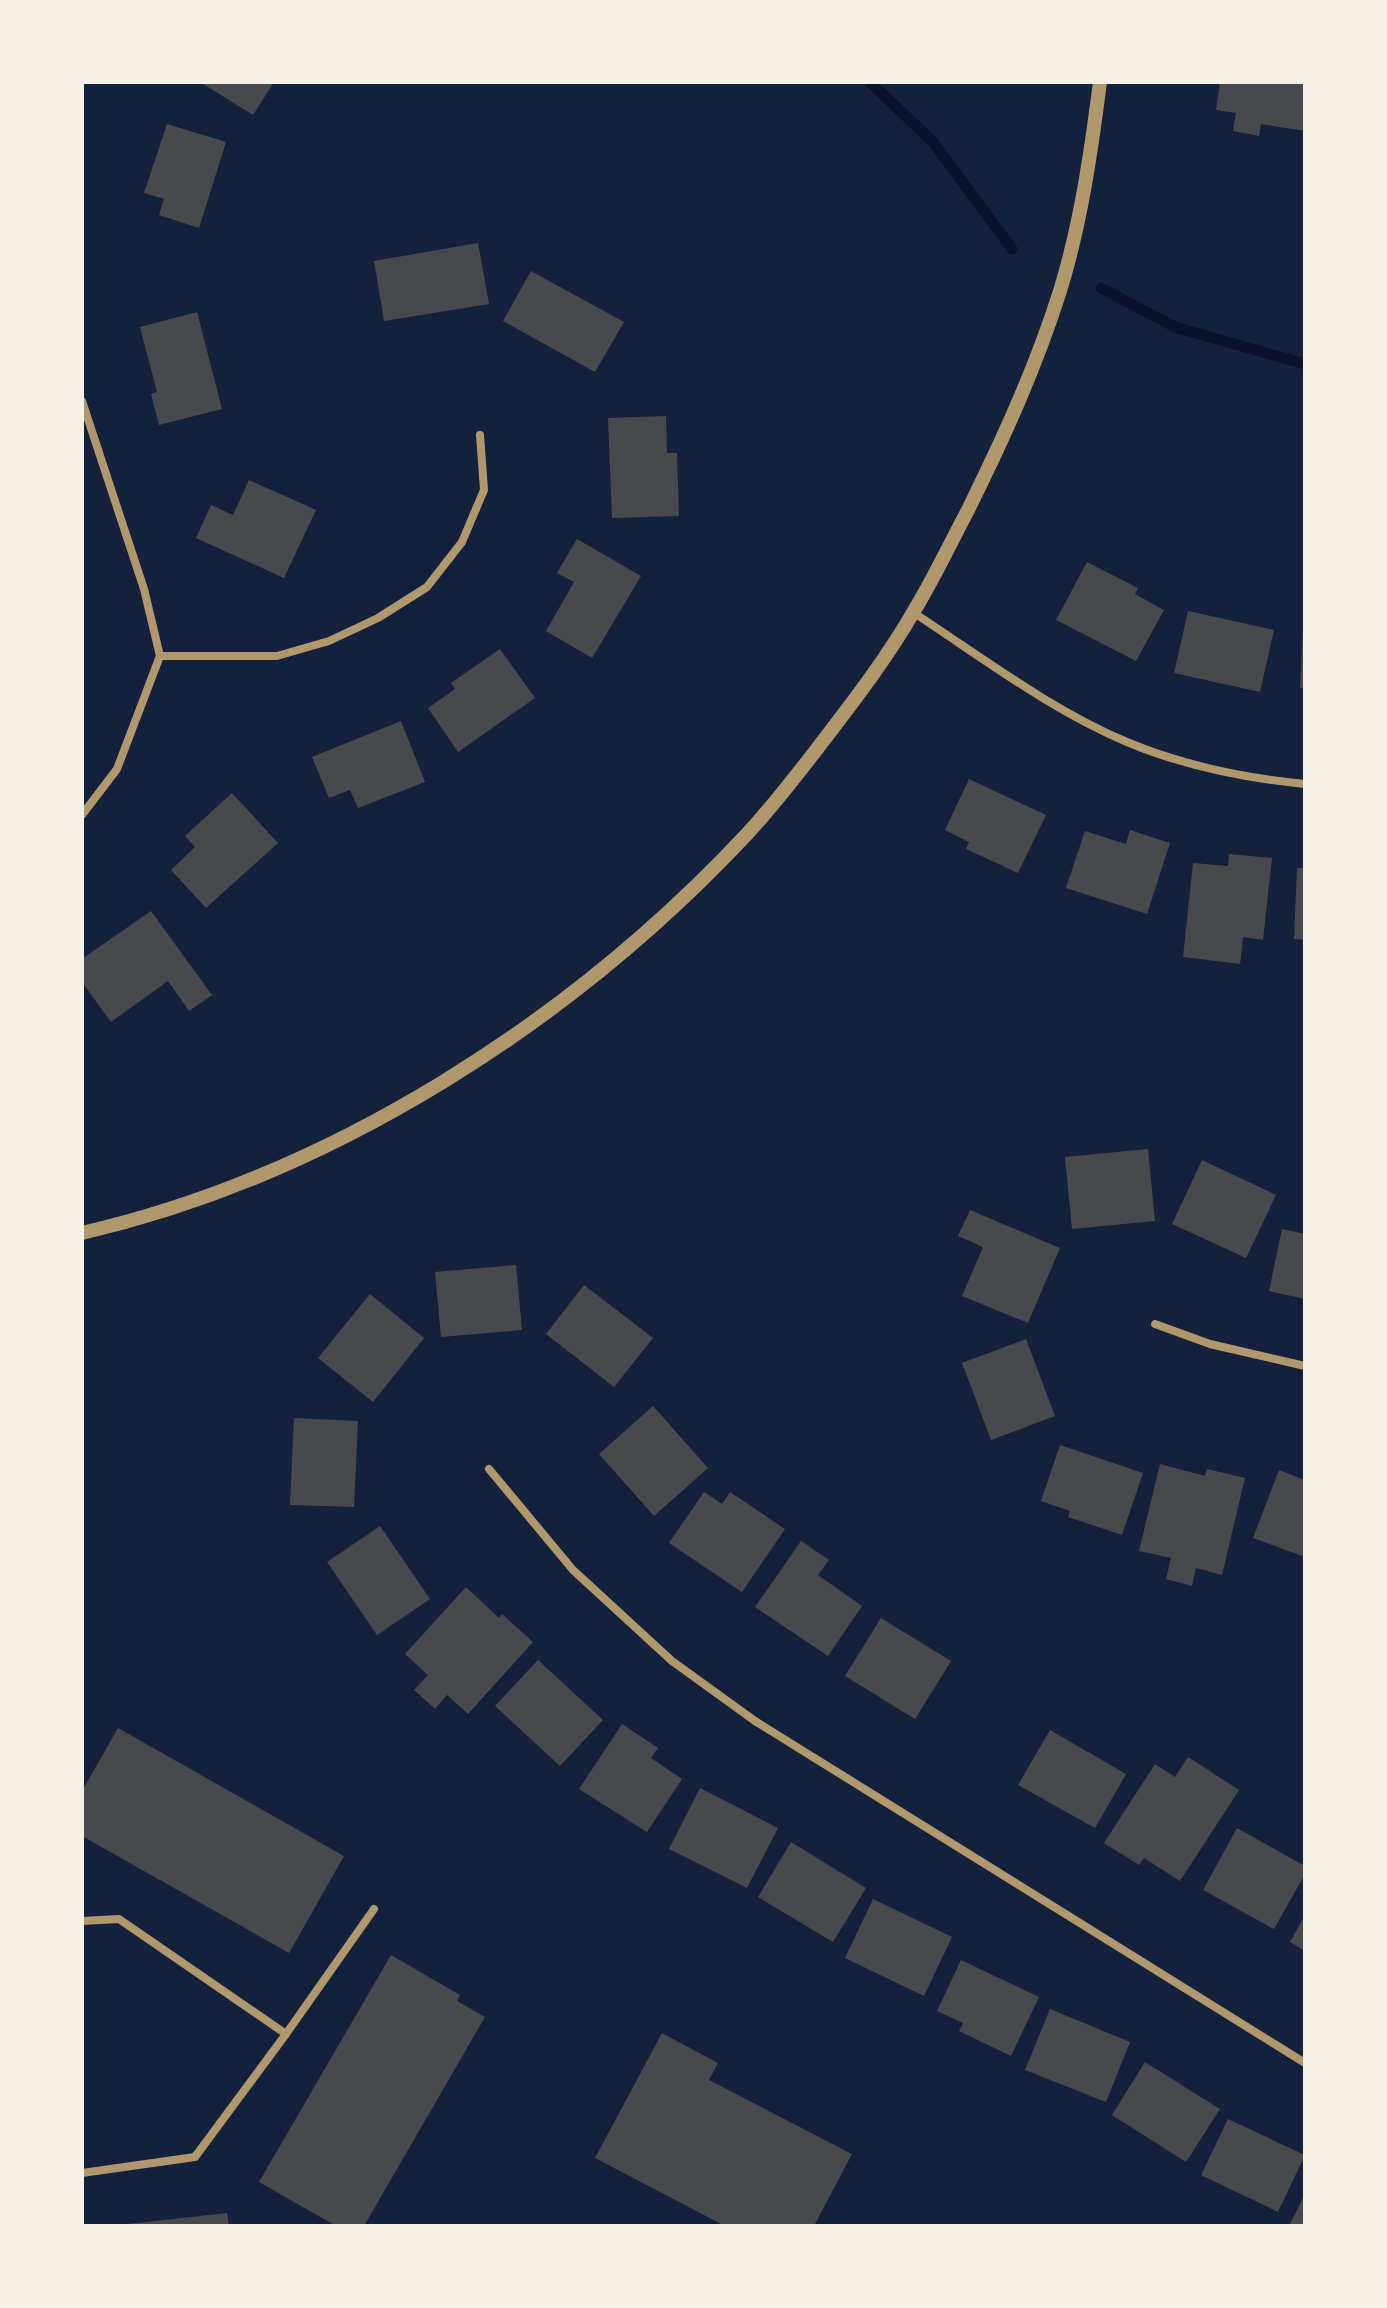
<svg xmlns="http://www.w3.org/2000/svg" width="1387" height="2308" font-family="Karla,sans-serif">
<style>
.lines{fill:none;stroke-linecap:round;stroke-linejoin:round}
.stream{stroke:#0b132b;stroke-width:11}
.building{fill:#48494c}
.minor{stroke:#b1986c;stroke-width:8}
.tertiary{stroke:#b1986c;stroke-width:14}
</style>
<rect width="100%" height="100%" fill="#14213d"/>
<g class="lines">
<!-- stream -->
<g class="stream">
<path d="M870,82L933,142L1012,249"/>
<path d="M1101,288L1175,327L1305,364"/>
</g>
</g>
<!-- building -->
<g class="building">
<path d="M200,82H274L253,115Z"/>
<path d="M1220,82H1305V131L1261,124L1259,136L1233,131L1236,113L1216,110Z"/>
<path d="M167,124L226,142L199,228L159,215L164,199L144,193Z"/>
<path d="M478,243L489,304L384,321L374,261Z"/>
<path d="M531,271L624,322L595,372L503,321Z"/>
<path d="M197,312L222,409L159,425L151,394L157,392L140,327Z"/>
<path d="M666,416L667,453H677L679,516L612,518L608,418Z"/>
<path d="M249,480L316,510L284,578L196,538L211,505L233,515Z"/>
<path d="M577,539L641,576L592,658L546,631L574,582L557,573Z"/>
<path d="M1087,562L1138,588L1135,594L1164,610L1136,661L1056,620Z"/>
<path d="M1188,611L1274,630L1260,692L1174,673Z"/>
<path d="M1303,629H1305V688H1300Z"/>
<path d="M500,649L535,698L458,752L428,708L455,689L451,683Z"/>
<path d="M401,721L425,782L358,808L350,790L329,798L312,757Z"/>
<path d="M969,779L1046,815L1018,873L966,849L969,842L945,830Z"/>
<path d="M232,793L278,843L206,908L171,870L195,847L185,836Z"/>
<path d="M1130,830L1170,843L1147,914L1066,888L1085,831L1126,844Z"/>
<path d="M1229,854L1272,858L1263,940L1243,937L1240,964L1183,957L1193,863L1228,866Z"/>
<path d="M1297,868H1305V940L1294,939Z"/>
<path d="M151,911L212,995L189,1011L168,981L111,1022L82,982V959Z"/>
<path d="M1148,1149L1155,1221L1072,1229L1065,1157Z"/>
<path d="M1202,1160L1276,1195L1246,1258L1172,1224Z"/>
<path d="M970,1210L1060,1248L1028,1323L962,1296L983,1247L958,1236Z"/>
<path d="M1282,1229L1305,1234V1299L1269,1291Z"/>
<path d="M516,1265L522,1330L441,1337L435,1272Z"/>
<path d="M584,1285L653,1338L614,1387L546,1334Z"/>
<path d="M370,1294L424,1338L373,1402L318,1358Z"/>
<path d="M1026,1339L1055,1416L991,1440L962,1363Z"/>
<path d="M653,1406L708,1468L654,1516L599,1454Z"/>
<path d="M294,1418L358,1421L354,1507L290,1505Z"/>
<path d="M1060,1445L1143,1473L1122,1535L1068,1517L1070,1511L1041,1501Z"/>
<path d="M1160,1464L1205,1476L1207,1469L1245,1478L1222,1575L1196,1568L1192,1586L1166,1579L1171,1558L1139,1551Z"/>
<path d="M1279,1470L1305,1480V1557L1253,1538Z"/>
<path d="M704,1492L722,1504L730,1492L785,1529L742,1592L669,1543Z"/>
<path d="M380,1526L430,1599L377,1635L327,1562Z"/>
<path d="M801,1541L829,1560L818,1575L862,1606L828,1656L755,1607Z"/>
<path d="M466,1587L499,1618L502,1614L533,1642L468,1714L447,1695L435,1709L414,1690L428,1675L405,1654Z"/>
<path d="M881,1618L951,1661L915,1719L845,1676Z"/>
<path d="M538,1660L603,1720L560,1766L495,1706Z"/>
<path d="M622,1724L658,1748L651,1758L682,1779L647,1832L579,1789Z"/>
<path d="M118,1728L344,1856L289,1953L82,1836V1791Z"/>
<path d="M1050,1730L1126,1774L1095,1828L1018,1785Z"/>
<path d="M1188,1757L1239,1790L1180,1881L1144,1858L1139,1865L1104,1843L1155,1764L1175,1777Z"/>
<path d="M700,1788L778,1828L747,1888L669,1849Z"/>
<path d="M1237,1828L1305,1866V1874L1274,1929L1203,1890Z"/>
<path d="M791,1842L866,1888L833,1942L758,1897Z"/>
<path d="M873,1899L952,1937L924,1996L845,1958Z"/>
<path d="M1305,1915V1951L1290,1942Z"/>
<path d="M391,1955L460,1995L457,2001L485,2017L364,2226H336L259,2182Z"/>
<path d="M961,1960L1039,1997L1011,2056L959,2031L963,2023L937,2011Z"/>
<path d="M1050,2009L1130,2042L1106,2102L1025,2070Z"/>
<path d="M662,2033L718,2063L709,2080L852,2154L814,2226H725L595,2158Z"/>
<path d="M1145,2062L1220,2109L1186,2162L1112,2115Z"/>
<path d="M1228,2119L1305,2155L1278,2212L1201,2175Z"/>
<path d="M1305,2194V2226H1289Z"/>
<path d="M227,2213L229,2226H128V2224Z"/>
</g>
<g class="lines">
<!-- minor -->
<g class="minor">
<path d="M82,401L144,589L160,656L117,769L82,815"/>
<path d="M914,613C983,658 1051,710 1127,742C1184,766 1244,778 1305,784"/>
<path d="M160,656H277L329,641L378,618L427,587L462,542L484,490L480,435"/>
<path d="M1155,1324L1210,1344L1305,1366"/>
<path d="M489,1469L573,1570L672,1661L755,1721L1305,2063"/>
<path d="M82,1921L119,1919L286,2034L195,2157L82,2173"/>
<path d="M286,2034L374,1909"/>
</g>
<!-- tertiary -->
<path class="tertiary" d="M82,1233C333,1175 572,1021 747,834C773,806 797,775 820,745C853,702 887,658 914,611C934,578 950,544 968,510C1003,439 1036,367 1060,291C1081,223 1091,152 1100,82"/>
</g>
<!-- border -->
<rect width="1387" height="2308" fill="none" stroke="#f6f1e7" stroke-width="168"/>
</svg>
